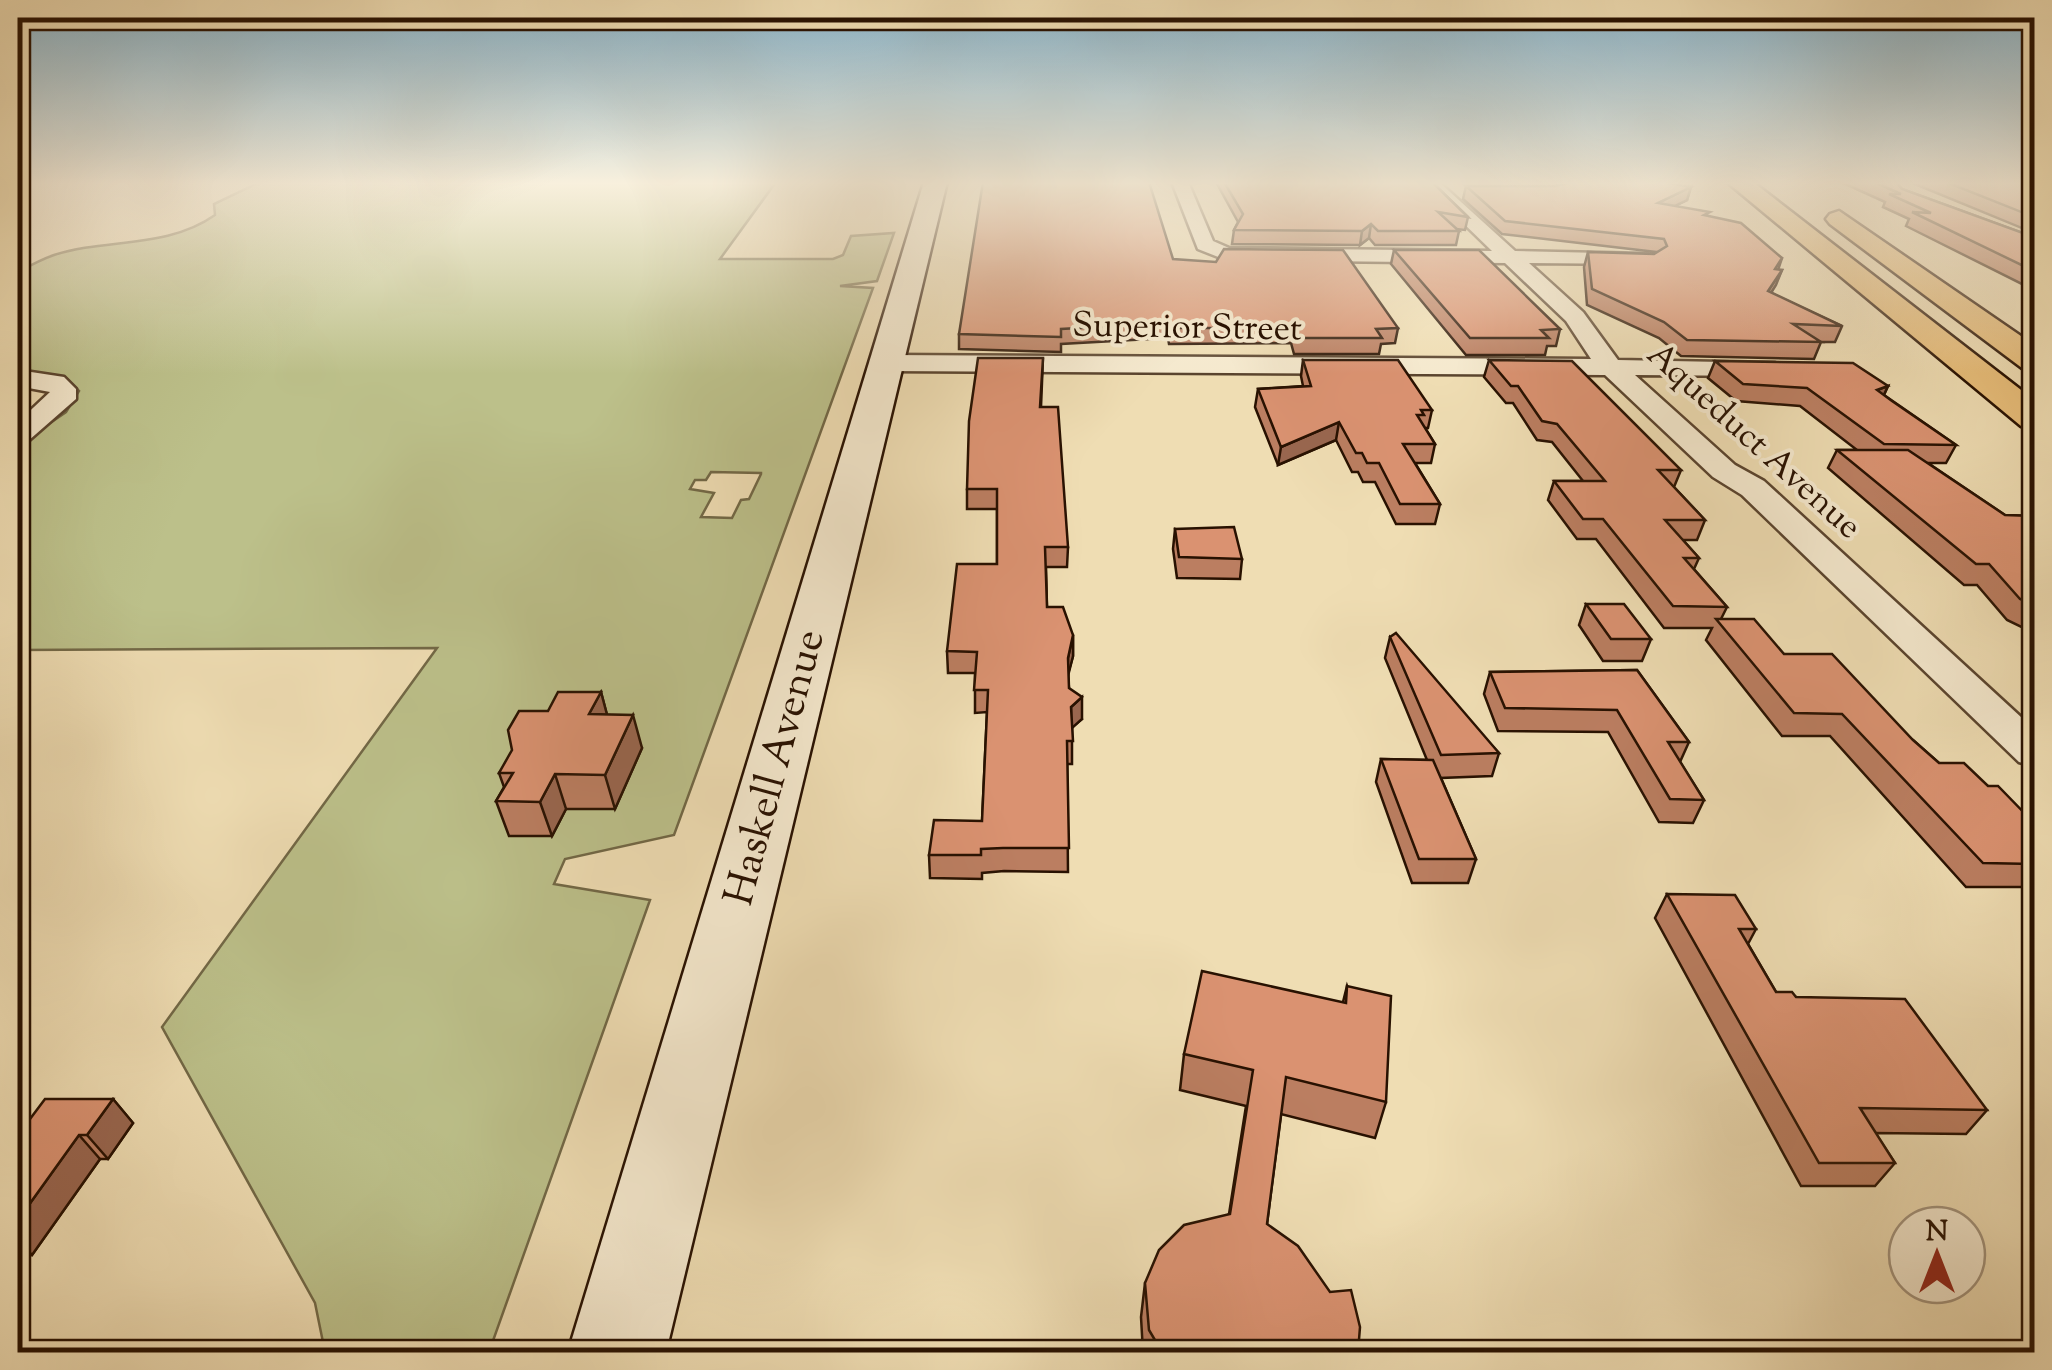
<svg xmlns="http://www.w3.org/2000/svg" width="2052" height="1370" font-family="'Sorts Mill Goudy',serif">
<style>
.green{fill:#bcc08a;stroke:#726846;stroke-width:2.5;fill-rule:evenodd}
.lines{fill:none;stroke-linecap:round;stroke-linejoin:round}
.street-casing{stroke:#5a442e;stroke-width:5}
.secondary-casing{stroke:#281101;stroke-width:5}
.highway-casing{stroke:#281101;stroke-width:5}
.street{fill:#f5e9ce;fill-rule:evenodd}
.secondary{fill:#f5e9ce;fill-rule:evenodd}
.highway{fill:#e8be7a;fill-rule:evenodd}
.wall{fill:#bb7e61;stroke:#281101;stroke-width:2.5}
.shaded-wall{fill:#99664f;stroke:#281101;stroke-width:2.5}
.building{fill:#da9271;stroke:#281101;stroke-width:2.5}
.labels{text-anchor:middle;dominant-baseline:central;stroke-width:8;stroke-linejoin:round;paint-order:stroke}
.far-street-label{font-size:35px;fill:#281101;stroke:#f5e9ce}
.street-label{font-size:42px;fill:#281101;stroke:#f5e9ce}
</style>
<rect width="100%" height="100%" fill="#efddb3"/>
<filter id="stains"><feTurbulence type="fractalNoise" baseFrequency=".002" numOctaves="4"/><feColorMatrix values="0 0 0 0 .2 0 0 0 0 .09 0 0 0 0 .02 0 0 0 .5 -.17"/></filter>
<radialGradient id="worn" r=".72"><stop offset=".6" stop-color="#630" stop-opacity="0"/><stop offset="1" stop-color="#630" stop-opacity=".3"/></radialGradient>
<!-- green -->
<path class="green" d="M260,182H776L720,259H833L843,255L851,236L894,233L877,281L840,286L873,288L674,835L565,859L554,884L650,900L489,1352H325L315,1303L162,1027L437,648L18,650V445L66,412L79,391L66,378L18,373V272C29,266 42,259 54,255C106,238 167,249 215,215L214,204ZM711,472L761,473V474L749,499L741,500L732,518L701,517L714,493L690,489L695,480H706Z"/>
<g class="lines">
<defs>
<g id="street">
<path d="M1172,182H1188L1213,241L1229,248L1492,251L1421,182H1439L1515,251L1647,254V262L1640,264L1529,263L1583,312L1618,360L1775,363L1779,368L1775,373L1766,376L1635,375L1735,465L1764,481L2034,729V766L2019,762L1742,495L1713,477L1605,375L888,371L875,363L888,355L1591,359L1566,321L1505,263L1226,260L1198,249Z"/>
<path d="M18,370L64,377L76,389V399L28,441L18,444V422L50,392L18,386Z"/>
</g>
<path id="secondary" d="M924,182H947L666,1352H568Z"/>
<g id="highway">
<path d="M1727,182H1753L2034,400V429L2021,426Z"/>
<path d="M1839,211L2034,345V371L2022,368L1830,224L1826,219L1830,214Z"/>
</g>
</defs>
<!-- street casing -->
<use href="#street" class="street-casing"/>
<!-- secondary casing -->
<use href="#secondary" class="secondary-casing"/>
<!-- highway casing -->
<use href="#highway" class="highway-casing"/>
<!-- street -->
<use href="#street" class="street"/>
<!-- secondary -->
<use href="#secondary" class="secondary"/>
<!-- highway -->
<use href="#highway" class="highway"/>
</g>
<!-- wall -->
<g class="wall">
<path d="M1216,182H1432L1468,217L1465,230L1456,229L1459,231L1456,245H1375L1369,238L1360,245L1232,244L1234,230L1238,222Z"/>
<path d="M1841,182H1896L1902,189L2034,237V290L1906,226L1909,219L1883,207L1885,202Z"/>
<path d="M1910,182H2034V233Z"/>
<path d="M1466,186L1691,187L1687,200L1674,206L1708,216L1782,258L1778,270H1782L1771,293L1842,326L1835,342H1821L1814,359L1681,356L1659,338L1587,305L1584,267L1588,252L1654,254L1656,252L1502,234L1463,199Z"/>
<path d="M1394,250L1560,329L1556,346H1547L1545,355H1466L1391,264Z"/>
<path d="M1173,259L1398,328L1395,343L1381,344L1379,354H1294L1291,343L1169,344L1168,338L1061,344V352L959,349V334Z"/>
<path d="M1043,358L1041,407L1068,547L1067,567H1046L1047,607L1073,635V656L1068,674L1069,688L1082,719L1072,727V764H1067L1068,872L1004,871L982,873V879L930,878L929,855L982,821L987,712L975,713V673H948L947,651L997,564V509H967V489Z"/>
<path d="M1303,360L1432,410L1428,428H1425L1435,444L1431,463H1415L1440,504L1435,524H1396L1375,482H1363L1358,472H1352L1336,440L1278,465L1255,407L1258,389L1303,386L1301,376Z"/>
<path d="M1489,360L1681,470L1674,487L1705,520L1697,540H1683L1699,558L1694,569L1727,607L1721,619L1784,654L1913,740L1939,763L1988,786L2034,823V887H1966L1830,736H1782L1706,640L1712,628H1664L1596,539H1577L1548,500L1554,481H1583L1552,442L1537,440L1513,403H1506L1484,377Z"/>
<path d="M1715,361L1888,386L1884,395L1956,445L1946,463H1928L2005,515L2034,516V634L2028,630L2007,620L1977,585H1964L1828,468L1837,450H1857L1800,406L1736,401L1708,378Z"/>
<path d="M1175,529L1242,559L1240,579L1177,578L1173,549Z"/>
<path d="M1586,604L1651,639L1642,661H1603L1579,625Z"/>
<path d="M1390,637L1499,753L1492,776L1441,778L1476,859L1468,883H1412L1376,782L1381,759L1427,760L1385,658Z"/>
<path d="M1637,670L1689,742L1680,762L1704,800L1693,823L1659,822L1608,732L1498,731L1484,694L1490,672Z"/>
<path d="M601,692L607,715L642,748L615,809H566L552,836H509L496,801L504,787L499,773L548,711Z"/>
<path d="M1667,894L1756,929L1748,944L1776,992L1796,997L1987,1110L1966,1134L1875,1133L1895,1163L1875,1186H1801L1655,918Z"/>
<path d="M1347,986L1386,1102L1375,1138L1281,1114L1267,1224L1358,1352H1143L1141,1317L1145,1283L1229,1214L1246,1106L1180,1090L1184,1054L1343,1002Z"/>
<path d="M113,1099L133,1123L108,1159H100L32,1255H18V1135Z"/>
</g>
<!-- shaded-wall -->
<g class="shaded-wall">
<path d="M1691,187L1687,200L1654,216L1658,203Z"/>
<path d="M1371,224L1369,238L1360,245L1362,231Z"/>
<path d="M1782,270L1776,285L1762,307L1768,291Z"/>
<path d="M1888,386L1880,403L1877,390Z"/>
<path d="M1339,422L1336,440L1278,465L1281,447Z"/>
<path d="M1073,635V656L1067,680L1068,658Z"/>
<path d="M601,692L610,726L589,714Z"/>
<path d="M1082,697V719L1071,729V707Z"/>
<path d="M633,715L642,748L615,809L605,775Z"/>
<path d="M555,774L566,809L552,836L540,802Z"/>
<path d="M113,1099L133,1123L108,1159L87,1135Z"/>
<path d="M79,1135L100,1159L32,1255L18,1241V1220Z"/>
</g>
<!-- building -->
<g class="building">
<path d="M983,182H1149L1173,259L1216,262L1224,249L1343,250L1398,328L1376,329L1382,338H1296L1293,328H1171L1169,323L1061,329V337L959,334Z"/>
<path d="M1224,182H1432L1468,217L1438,212L1459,231H1378L1371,224L1362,231L1234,230L1243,214Z"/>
<path d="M1573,182H1664L1691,187L1658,203L1710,212L1704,215L1741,223L1782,258L1775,269L1782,270L1768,291L1842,326L1793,324L1821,342L1687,340L1664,322L1592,289L1588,252L1654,254L1667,246L1664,239L1505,221L1466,186H1554Z"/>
<path d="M1874,182H1896L1902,189L2034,237V271L1912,212L1931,213L1889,194H1901Z"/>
<path d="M1946,182H2034V217Z"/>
<path d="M1394,250H1479L1560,329L1541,330L1549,338H1470Z"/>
<path d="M978,358H1043L1040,407H1058L1068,547H1045L1047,607H1063L1073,635L1068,658L1069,688L1082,697L1071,707L1073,741H1067L1069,848H1003L981,849V855H929L934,820L982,821L988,690H974L977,652L947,651L957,564H997V489H967L969,421Z"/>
<path d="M1303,360H1398L1432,410H1421L1424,415H1417L1435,444H1403L1440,504H1400L1379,463H1367L1362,453H1356L1339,422L1281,447L1258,389L1311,386Z"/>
<path d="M1489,360L1572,361L1681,470H1658L1705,520H1665L1699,558H1684L1727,607L1673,606L1603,519H1583L1554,481H1605L1557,424L1542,421L1518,386H1511Z"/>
<path d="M1715,361L1853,363L1888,386L1877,390L1892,401L1956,445L1884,444L1807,388L1743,384Z"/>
<path d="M1837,450H1908L2005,515L2034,516V605L2020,599L1989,564H1976Z"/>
<path d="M1234,527L1242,559L1179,557L1175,529Z"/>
<path d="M1586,604H1624L1651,639H1611Z"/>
<path d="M1716,619H1754L1784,654H1832L1913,740L1939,763H1964L1988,786H1998L2034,823V864L1983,863L1842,714L1794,713Z"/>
<path d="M1396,633L1499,753L1441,755L1390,637Z"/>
<path d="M1637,670L1689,742H1668L1704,800L1670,799L1617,710L1505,708L1490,672Z"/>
<path d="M558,692H601L589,714L633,715L605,775L555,774L540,802L496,801L513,773H499L512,750L508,730L519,711H548Z"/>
<path d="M1381,759L1433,760L1476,859H1419Z"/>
<path d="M1667,894L1735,895L1756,929H1739L1776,992H1792L1796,997L1905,999L1987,1110L1860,1108L1895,1163H1819Z"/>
<path d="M1202,971L1346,1003L1347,986L1391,996L1386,1102L1286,1077L1267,1224L1298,1246L1330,1292L1351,1290L1360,1327L1358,1352H1162L1149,1330L1145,1283L1159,1250L1184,1225L1230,1214L1253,1070L1184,1054Z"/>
<path d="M45,1099H113L87,1135H79L18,1220V1135Z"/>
</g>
<!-- sky -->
<linearGradient id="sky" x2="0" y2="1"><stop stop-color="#89b7d0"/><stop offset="0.49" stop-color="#f8f0dd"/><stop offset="1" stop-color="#f8f0dd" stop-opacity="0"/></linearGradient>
<rect width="2052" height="374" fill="url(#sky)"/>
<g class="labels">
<!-- far-street labels -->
<g class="far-street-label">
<text transform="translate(1187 329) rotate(1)">Superior Street</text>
<text transform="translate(1753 442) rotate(42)">Aqueduct Avenue</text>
</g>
<!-- street labels -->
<g class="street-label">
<text transform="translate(777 768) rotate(-75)">Haskell Avenue</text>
</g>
</g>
<!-- margin -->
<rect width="2052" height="1370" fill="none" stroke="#efddb3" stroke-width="60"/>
<rect x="20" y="20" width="2012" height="1330" fill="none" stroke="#281101" stroke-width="5"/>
<rect x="30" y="30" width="1992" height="1310" fill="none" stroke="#281101" stroke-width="2.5"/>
<!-- north arrow -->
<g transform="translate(1937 1255)"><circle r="48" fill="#f5e9ce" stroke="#a3937c" stroke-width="2.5"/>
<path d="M0-8L18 38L0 25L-18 38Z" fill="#8f2418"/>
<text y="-15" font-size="28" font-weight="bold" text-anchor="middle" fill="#281101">N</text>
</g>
<rect width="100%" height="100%" filter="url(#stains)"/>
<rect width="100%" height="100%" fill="url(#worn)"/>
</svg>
